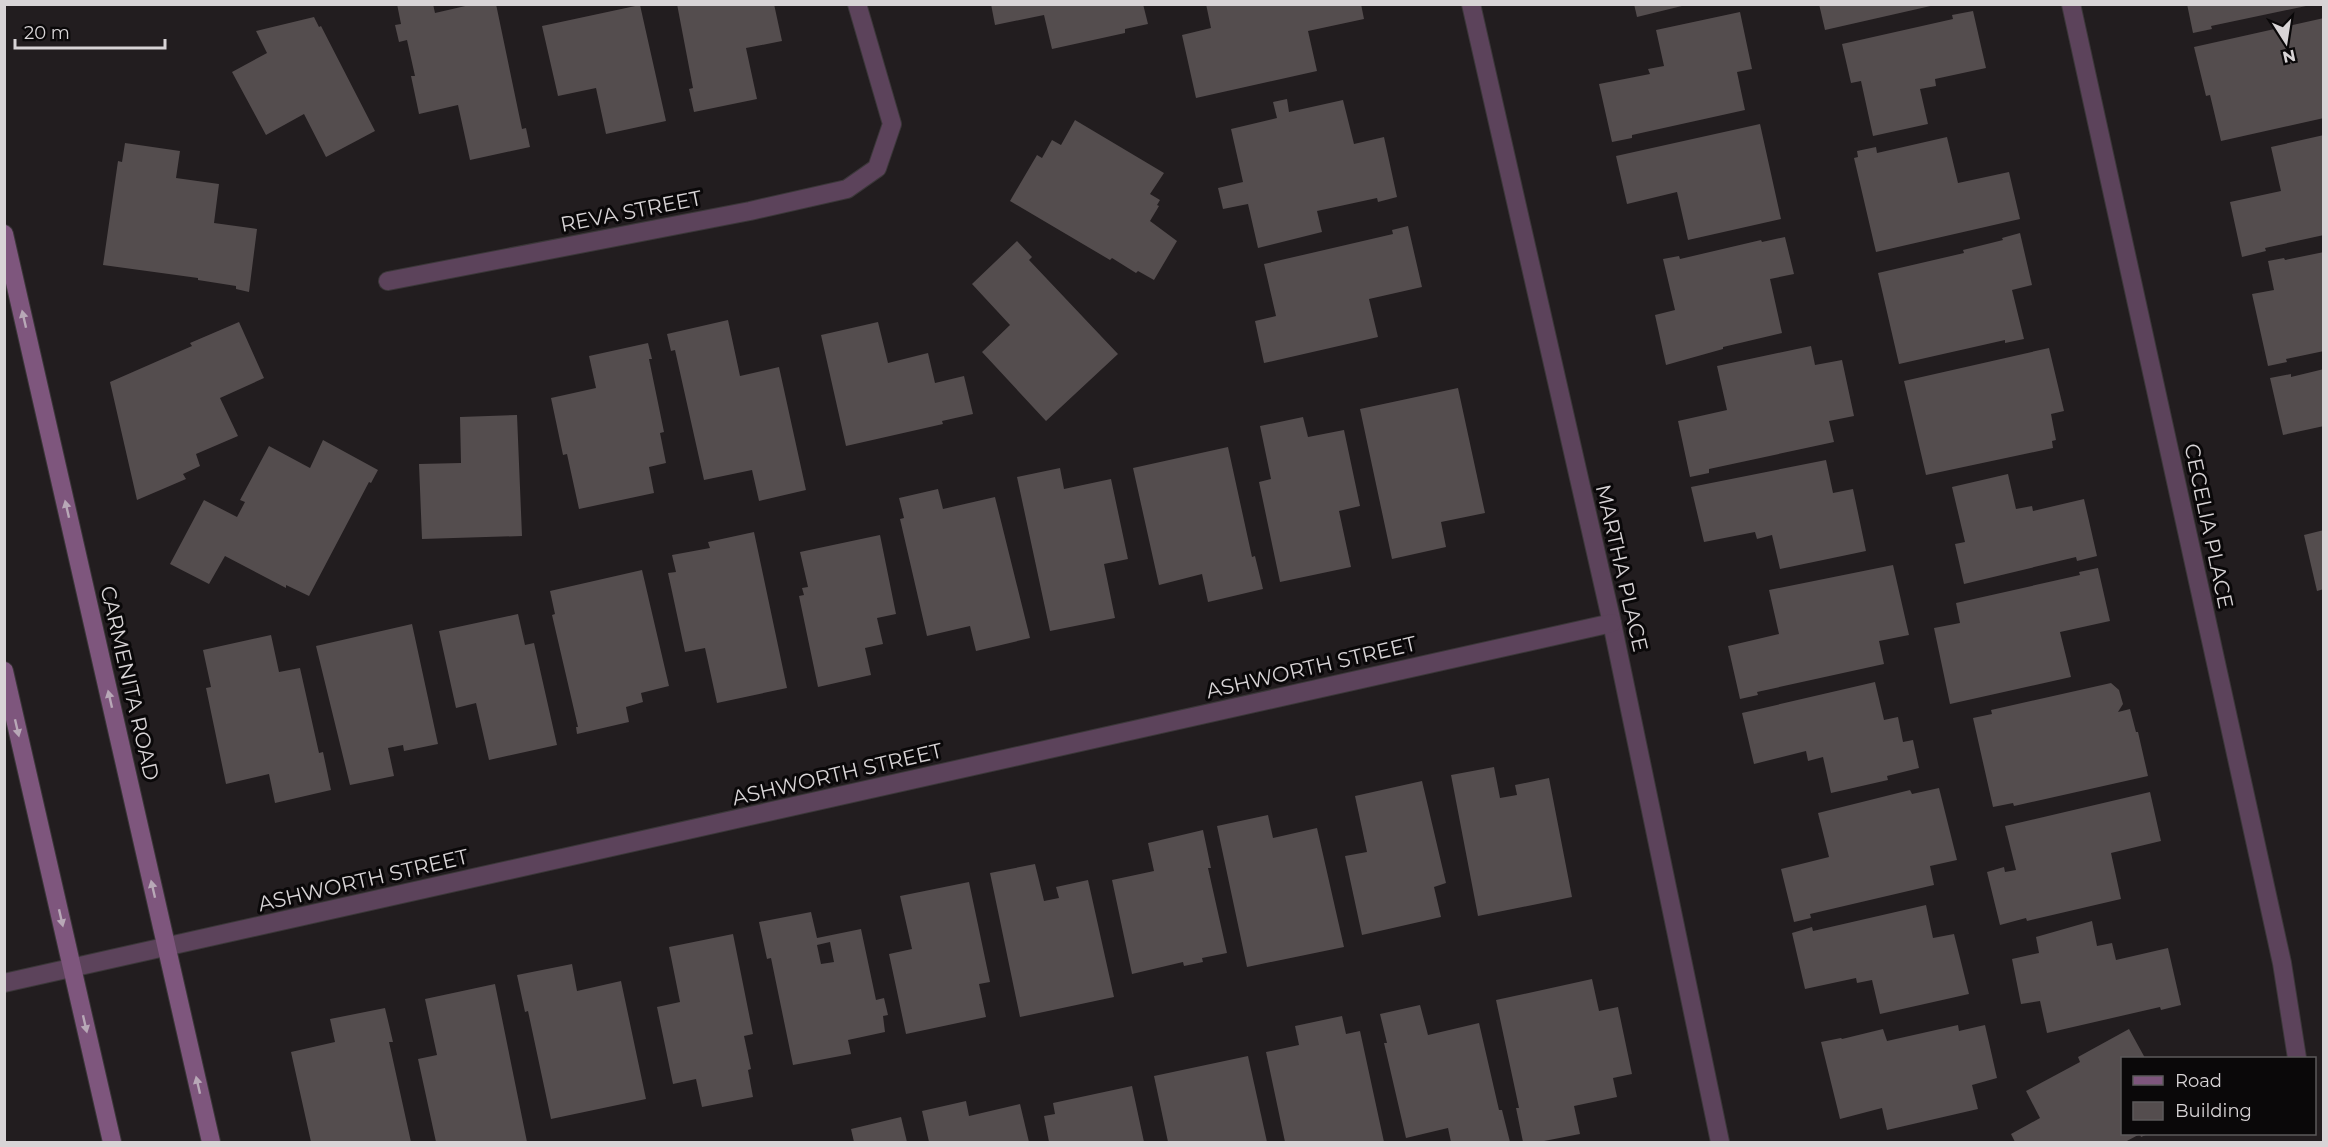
<svg xmlns="http://www.w3.org/2000/svg" width="2328" height="1147" font-family="Montserrat,sans-serif">
<style>
.building{fill:#544d4e;fill-rule:evenodd}
.lines{fill:none;stroke-linecap:round;stroke-linejoin:round}
.minor-casing{stroke:#3b3739;stroke-width:20}
.secondary-casing{stroke:#3b3739;stroke-width:20}
.minor{stroke:#5c435b;stroke-width:18}
.secondary{stroke:#7e567d;stroke-width:18}
.oneway{fill:#b8a8b7}
.labels{text-anchor:middle;dominant-baseline:central;stroke-width:6;stroke-linejoin:round;paint-order:stroke}
.street-label{font-size:21px;fill:#d8d4d6;stroke:#0a0809}
</style>
<rect width="100%" height="100%" fill="#221d1f"/>
<!-- building -->
<g class="building">
<path d="M397,4H433L435,13L474,4H496L522,129L526,128L530,147L470,160L458,105L419,114L411,76H415L407,40L399,42L395,25L401,24Z"/>
<path d="M677,4H774L782,41L746,48L757,99L694,112L689,89L693,88Z"/>
<path d="M991,4H1143L1148,24L1125,29V33L1052,49L1044,15L995,25Z"/>
<path d="M1206,4H1361L1364,19L1308,31L1317,71L1196,98L1182,35L1211,28Z"/>
<path d="M1634,4H1686V5L1637,17Z"/>
<path d="M1819,4H1935V5L1825,30Z"/>
<path d="M2187,4H2305L2306,6L2211,26L2212,29L2193,33Z"/>
<path d="M640,5L666,121L606,134L596,88L558,96L542,26Z"/>
<path d="M1973,11L1986,68L1935,79L1936,86L1920,89L1928,124L1873,136L1861,81L1851,83L1842,44L1953,19L1952,15Z"/>
<path d="M1740,12L1752,69L1737,72L1745,110L1632,135V138L1612,142L1599,84L1650,74L1648,69L1664,66L1656,30Z"/>
<path d="M314,17L319,27L321,26L375,131L326,157L304,114L266,135L232,72L267,53L256,31Z"/>
<path d="M2324,18V118L2221,141L2210,95L2206,96L2194,47Z"/>
<path d="M1287,99L1289,112L1343,100L1354,144L1384,137L1397,197L1378,202L1377,198L1317,211L1322,232L1258,248L1248,204L1223,209L1218,188L1243,182L1231,129L1277,118L1273,102Z"/>
<path d="M1075,120L1164,173L1150,194L1160,200L1157,205L1159,206L1150,221L1177,241L1154,280L1138,271L1136,273L1112,258L1110,260L1010,201L1037,155L1042,158L1052,140L1061,145Z"/>
<path d="M1760,124L1781,219L1688,240L1677,192L1627,204L1616,156Z"/>
<path d="M2324,135V235L2265,248L2266,251L2242,257L2230,202L2281,191L2271,147Z"/>
<path d="M1947,137L1958,183L2009,172L2020,219L1876,252L1854,158L1858,157L1857,151L1876,147L1877,153Z"/>
<path d="M125,143L180,151L176,178L219,184L214,223L257,229L249,292L236,289V286L198,280V278L103,265L118,161L122,162Z"/>
<path d="M1408,226L1422,287L1369,299L1378,337L1264,363L1255,321L1276,316L1264,264L1393,234L1392,230Z"/>
<path d="M2020,233L2032,285L2012,290L2024,339L2005,343V340L1899,364L1878,273L1964,253L1963,250L2003,240L2002,238Z"/>
<path d="M1785,237L1794,274L1770,279L1782,333L1723,347V349L1666,365L1655,315L1675,310L1663,259L1679,256L1680,259L1761,240L1762,242Z"/>
<path d="M1017,241L1032,257L1029,260L1118,354L1046,421L982,352L1010,325L972,284Z"/>
<path d="M2324,252V351L2286,359L2287,362L2268,366L2252,294L2274,290L2268,261L2284,258L2285,260Z"/>
<path d="M728,320L740,376L779,367L806,490L759,501L752,470L704,480L675,350L671,351L667,334Z"/>
<path d="M239,322L264,378L220,398L238,436L196,454L200,466L183,474L186,479L137,500L110,382L192,346L190,343Z"/>
<path d="M878,322L888,363L928,353L935,383L964,376L973,414L942,421L943,424L846,446L821,335Z"/>
<path d="M648,343L652,359H649L664,432L660,433L666,463L649,467L654,493L579,509L567,454L563,455L551,398L596,388L589,356Z"/>
<path d="M1811,346L1815,365L1842,360L1854,416L1829,421L1834,442L1709,469V473L1690,477L1678,421L1727,410L1717,366Z"/>
<path d="M2049,348L2064,411L2051,414L2056,440L2052,441L2053,448L1926,475L1904,381Z"/>
<path d="M2324,369V426L2283,435L2270,378L2291,374V377Z"/>
<path d="M1458,388L1485,513L1441,522L1446,547L1392,559L1360,409Z"/>
<path d="M517,415L522,536L422,539L419,464L461,463L460,417Z"/>
<path d="M1303,417L1308,437L1344,430L1360,506L1339,511L1351,567L1280,582L1259,482L1271,479L1260,426Z"/>
<path d="M323,440L378,470L371,483L369,482L309,596L286,585V588L225,556L209,584L170,564L204,500L237,517L245,502L240,500L269,446L310,468Z"/>
<path d="M1228,447L1252,557L1255,556L1263,589L1208,602L1202,574L1159,585L1133,468Z"/>
<path d="M1826,460L1833,493L1853,489L1866,551L1780,569L1772,535L1757,539L1755,532L1704,542L1691,487Z"/>
<path d="M1060,468L1064,489L1111,479L1128,559L1104,564L1115,618L1050,631L1017,477Z"/>
<path d="M2008,474L2016,509L2032,506L2033,511L2084,499L2097,556L2077,561L2076,557L1964,584L1955,544L1965,542L1952,487Z"/>
<path d="M938,489L943,509L995,497L1030,638L976,651L970,626L927,636L900,519L904,518L899,498Z"/>
<path d="M2324,530V589L2317,591L2304,535Z"/>
<path d="M754,532L787,688L717,703L705,648L685,652L668,573L676,572L672,555L710,548L708,542Z"/>
<path d="M880,535L896,614L877,618L883,644L865,648L871,675L818,687L799,596L804,595L802,588L808,587L800,552Z"/>
<path d="M1893,565L1909,635L1879,641L1884,664L1757,692L1758,695L1740,699L1728,646L1779,634L1769,590Z"/>
<path d="M2098,568L2110,621L2060,632L2071,677L1950,704L1934,628L1960,623L1956,603L2080,575L2079,572Z"/>
<path d="M642,570L669,686L641,693L643,702L626,707L629,722L577,734L576,727H578L552,615L555,614L550,591Z"/>
<path d="M518,614L525,645L534,643L557,745L489,760L476,703L456,708L439,631Z"/>
<path d="M412,624L438,744L404,751L403,745L388,748L394,776L350,785L316,646Z"/>
<path d="M271,635L279,672L300,668L319,753L323,752L331,790L275,803L269,774L226,784L206,688L211,687L203,650Z"/>
<path d="M1875,682L1884,720L1898,717L1903,742L1913,740L1919,768L1887,776L1888,780L1831,793L1823,757L1808,761L1806,751L1754,764L1742,713Z"/>
<path d="M2111,683L2119,690L2123,704L2118,712L2130,709L2136,732H2138L2148,776L2014,806L2013,803L1993,807L1973,718L1992,714L1991,710Z"/>
<path d="M1494,767L1500,798L1517,795L1515,785L1549,778L1572,897L1478,916L1451,775Z"/>
<path d="M1422,781L1446,883L1434,887L1441,917L1362,935L1345,856L1367,852L1355,796Z"/>
<path d="M1939,788L1957,860L1930,866L1934,885L1810,914L1811,918L1794,922L1781,869L1829,857L1818,813L1910,790L1912,794Z"/>
<path d="M2150,792L2161,841L2111,853L2121,899L2027,921L2026,918L2000,925L1987,872L2004,867L2005,872L2016,870L2005,826Z"/>
<path d="M1268,815L1273,838L1317,828L1344,947L1247,967L1217,826Z"/>
<path d="M1203,830L1211,868H1208L1227,953L1202,958L1203,962L1184,966L1183,962L1132,974L1112,880L1154,871L1148,843Z"/>
<path d="M1035,864L1044,901L1059,898L1056,887L1088,880L1114,997L1020,1017L990,873Z"/>
<path d="M969,882L990,982L979,984L986,1017L906,1034L889,954L912,949L900,896Z"/>
<path d="M1926,905L1933,938L1954,934L1969,994L1880,1014L1872,980L1857,983L1856,978L1805,989L1792,933L1812,927L1813,931Z"/>
<path d="M811,912L817,938L861,929L876,1000L884,998L888,1015L883,1016L885,1032L848,1040L851,1054L793,1065L771,958L767,959L759,922ZM830,942L834,962L821,964L817,945Z"/>
<path d="M2092,921L2097,946L2112,943L2116,960L2168,948L2181,1005L2161,1010L2160,1007L2047,1033L2040,1001L2021,1004L2012,959L2039,953L2036,937Z"/>
<path d="M733,934L753,1034L744,1036L751,1069L748,1070L753,1097L702,1107L696,1079L673,1084L657,1007L680,1002L669,947Z"/>
<path d="M572,964L577,991L621,981L646,1099L551,1119L528,1011L525,1012L517,975Z"/>
<path d="M1592,979L1599,1011L1618,1007L1632,1074L1613,1078L1617,1097L1574,1106L1580,1134L1539,1142H1523L1516,1108H1519L1496,1000Z"/>
<path d="M495,984L527,1142H436L418,1059L437,1055L425,999Z"/>
<path d="M1420,1005L1428,1035L1479,1023L1499,1110H1502L1510,1142H1451L1448,1128L1406,1138L1384,1043H1387L1380,1014Z"/>
<path d="M385,1008L393,1042H389L411,1142H311L291,1052L335,1042L330,1019Z"/>
<path d="M1342,1016L1346,1034L1360,1031L1384,1142H1285L1266,1052L1299,1045L1295,1026Z"/>
<path d="M1958,1025L1959,1031L1985,1025L1997,1078L1972,1085L1978,1109L1887,1130L1882,1108L1840,1119L1821,1042L1841,1038L1842,1039L1883,1029L1887,1041Z"/>
<path d="M2129,1029L2145,1058H2122V1134H2148L2141,1137L2140,1134L2125,1142H2015L2011,1134L2040,1118L2026,1091L2080,1062L2078,1057Z"/>
<path d="M1248,1056L1267,1142H1168L1154,1076Z"/>
<path d="M1132,1086L1144,1142H1049L1044,1116L1055,1114L1053,1103Z"/>
<path d="M966,1101L969,1116L1020,1104L1029,1142H929L922,1111Z"/>
<path d="M901,1117L907,1142H854L851,1129Z"/>
</g>
<g class="lines">
<defs>
<g id="minor">
<path d="M1471,4L1612,623L1720,1142"/>
<path d="M2071,4L2282,963L2297,1058"/>
<path d="M388,281L750,211L847,189L877,168L892,124L857,4"/>
<path d="M4,983L1612,623"/>
</g>
<g id="secondary">
<path d="M4,234L211,1142"/>
<path d="M4,671L112,1142"/>
</g>
</defs>
<!-- minor casing -->
<use href="#minor" class="minor-casing"/>
<!-- secondary casing -->
<use href="#secondary" class="secondary-casing"/>
<!-- minor -->
<use href="#minor" class="minor"/>
<!-- secondary -->
<use href="#secondary" class="secondary"/>
</g>
<!-- one-way arrows -->
<defs><path id="oneway-solid" d="M-6-.8H1V-3.2L6.5 0L1 3.2V.8H-6Z" transform="scale(1.5)"/></defs>
<g class="oneway">
<use href="#oneway-solid" transform="translate(24 319) rotate(-103)"/>
<use href="#oneway-solid" transform="translate(67 509) rotate(-103)"/>
<use href="#oneway-solid" transform="translate(110 699) rotate(-103)"/>
<use href="#oneway-solid" transform="translate(17 728) rotate(77)"/>
<use href="#oneway-solid" transform="translate(153 889) rotate(-103)"/>
<use href="#oneway-solid" transform="translate(61 918) rotate(77)"/>
<use href="#oneway-solid" transform="translate(85 1024) rotate(77)"/>
<use href="#oneway-solid" transform="translate(198 1085) rotate(-103)"/>
</g>
<g class="labels">
<!-- street labels -->
<g class="street-label">
<text transform="translate(631 211) rotate(-11)">REVA STREET</text>
<text transform="translate(2209 526) rotate(78)">CECELIA PLACE</text>
<text transform="translate(1622 568) rotate(77)">MARTHA PLACE</text>
<text transform="translate(1311 667) rotate(-13)">ASHWORTH STREET</text>
<text transform="translate(130 683) rotate(77)">CARMENITA ROAD</text>
<text transform="translate(837 774) rotate(-13)">ASHWORTH STREET</text>
<text transform="translate(363 880) rotate(-13)">ASHWORTH STREET</text>
</g>
</g>
<!-- border -->
<rect width="2328" height="1147" fill="none" stroke="#d8d4d6" stroke-width="12"/>
<!-- legend -->
<rect x="2121" y="1057" width="195" height="78" fill="#0a0809" stroke="#5c5a5b" stroke-width="1.5"/>
<rect x="2133" y="1076" width="30" height="9" fill="#7e567d" stroke="#5c5a5b" stroke-width="1.5"/>
<text x="2175" y="1087" font-size="18" fill="#d8d4d6">Road</text>
<rect x="2133" y="1102" width="30" height="18" fill="#544d4e" stroke="#5c5a5b" stroke-width="1.5"/>
<text x="2175" y="1117" font-size="18" fill="#d8d4d6">Building</text>
<!-- north arrow -->
<g transform="translate(2286 42) rotate(168)" stroke="#0a0809" stroke-width="4.5" paint-order="stroke">
<path d="M0-4.5L10 22L0 15L-10 22Z" fill="#d8d4d6"/>
<text y="-9" font-size="16" font-weight="bold" text-anchor="middle" fill="#d8d4d6">N</text>
</g>
<!-- scale -->
<path d="M15 39v9h150v-9" fill="none" stroke="#d8d4d6" stroke-width="3"/>
<text x="24" y="39" font-size="18" fill="#d8d4d6" stroke="#0a0809" stroke-width="4.5" paint-order="stroke">20 m</text>
</svg>
